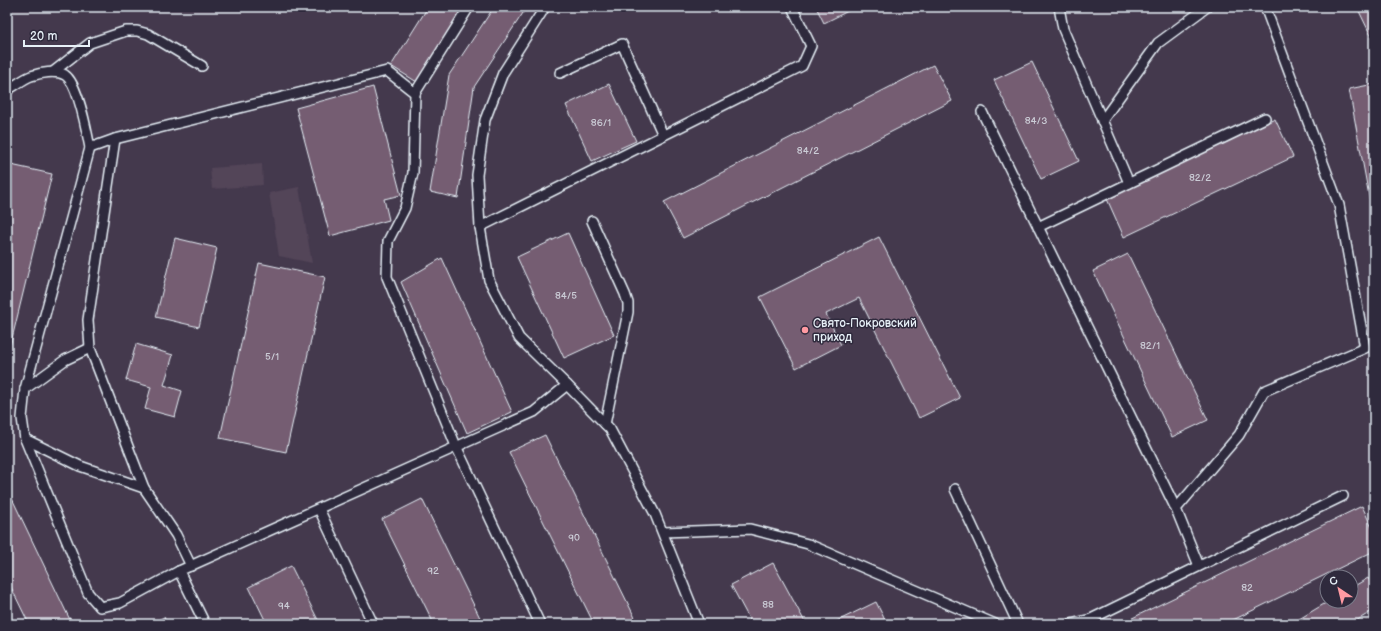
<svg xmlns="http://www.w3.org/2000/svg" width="1381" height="631" font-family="'Balsamiq Sans',sans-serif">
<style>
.built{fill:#524458}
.building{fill:#745d72;stroke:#e8f1f8}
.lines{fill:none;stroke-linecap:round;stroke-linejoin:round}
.service-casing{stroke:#e8f1f8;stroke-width:12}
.path{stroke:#e8f1f8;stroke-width:2.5;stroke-dasharray:3 3;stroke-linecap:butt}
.service{stroke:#2f2a3d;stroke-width:9}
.poi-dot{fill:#ff9aa2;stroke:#2f2a3d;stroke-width:1.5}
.labels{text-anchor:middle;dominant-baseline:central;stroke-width:3;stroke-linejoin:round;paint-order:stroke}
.number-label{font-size:10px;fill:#cbccd6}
.poi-label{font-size:12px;fill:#e8f1f8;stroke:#2f2a3d;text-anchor:start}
</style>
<rect width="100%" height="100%" fill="#44394d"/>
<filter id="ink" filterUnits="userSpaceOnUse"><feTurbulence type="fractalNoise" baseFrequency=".025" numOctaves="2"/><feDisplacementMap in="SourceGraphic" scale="8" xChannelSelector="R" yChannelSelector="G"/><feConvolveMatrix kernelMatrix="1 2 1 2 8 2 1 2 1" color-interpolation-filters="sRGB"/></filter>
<g filter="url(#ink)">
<!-- built -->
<g class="built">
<path d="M262,164L263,185L212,189L210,168Z"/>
<path d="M299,187L312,263L279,256L269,193Z"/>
</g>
<!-- building -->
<g class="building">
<path d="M428,7H463L417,82L391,66Z"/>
<path d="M494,7H527L474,87L458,198L430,192L449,75Z"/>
<path d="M816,7H856L824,23Z"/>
<path d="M1357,7H1374V42Z"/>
<path d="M1032,62L1079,161L1041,179L994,80Z"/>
<path d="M933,65L952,101L683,238L664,202Z"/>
<path d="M609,84L636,141L592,161L566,105Z"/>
<path d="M1374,84V223L1349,89Z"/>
<path d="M373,87L401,195L384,199L389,220L330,236L296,108Z"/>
<path d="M1275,119L1293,157L1124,237L1107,199Z"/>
<path d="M11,165L52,174L7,359V180Z"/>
<path d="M568,233L614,335L564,358L517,257Z"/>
<path d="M879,237L960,398L919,418L859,298L826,314L841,345L796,368L760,297Z"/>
<path d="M175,238L217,248L199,327L156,317Z"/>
<path d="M1128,254L1208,420L1172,437L1093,271Z"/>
<path d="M442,258L512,412L467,433L401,282Z"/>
<path d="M259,263L325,277L286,452L220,438Z"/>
<path d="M136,344L173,355L164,385L182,391L175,417L145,409L151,387L126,380Z"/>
<path d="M545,435L638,624H594L509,452Z"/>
<path d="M7,488L72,624H29L7,579Z"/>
<path d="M422,499L483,624H434L382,519Z"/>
<path d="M1362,506L1374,532V551L1225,624H1120Z"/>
<path d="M773,563L806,624H752L731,585Z"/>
<path d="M291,566L320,624H267L249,587Z"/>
<path d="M1368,578L1374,588V610L1351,624H1291L1329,601H1351V588Z"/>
<path d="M876,602L887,624H831Z"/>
<path d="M164,617L167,624H150Z"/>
</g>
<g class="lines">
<defs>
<g id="service">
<path d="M545,7L503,73L485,120L477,175L480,227L489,280L519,338L567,385"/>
<path d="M1059,7L1063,29L1129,183"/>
<path d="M53,72L90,43L126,31H137L148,34L202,66"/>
<path d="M560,73L622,44L663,135"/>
<path d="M7,90C15,86 23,79 31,76C40,73 56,70 65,75C78,83 87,132 90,148L25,389L22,418L25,439L88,593L100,607L120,603L179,571L534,412L567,385L610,429L655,514L699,624"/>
<path d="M415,93L469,7"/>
<path d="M982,112L1176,509"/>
<path d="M1102,121L1158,43L1207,7"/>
<path d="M115,139L88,320L90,348L144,488L176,535L191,566"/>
<path d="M90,148L115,139L387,71L415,93L413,173L405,208L388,241L387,277L456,446L540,624"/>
<path d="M592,221L625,294L628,303V312L605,424"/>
<path d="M480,227L802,66L811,46L792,7"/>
<path d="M1038,227L1265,118"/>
<path d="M25,389L65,360L90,348"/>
<path d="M25,439L80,466L144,488"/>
<path d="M955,489L1018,624"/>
<path d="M319,509L373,624"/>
<path d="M663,532L750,529L808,544L995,624"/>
<path d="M1199,566L1176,509L1239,435L1264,391L1365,348L1339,205L1265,7"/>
<path d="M179,571L205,624"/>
<path d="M1071,624L1091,619L1343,496"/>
</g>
</defs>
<!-- service casing -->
<use href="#service" class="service-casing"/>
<!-- path -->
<path class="path" d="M1365,624L1374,618"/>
<!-- service -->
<use href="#service" class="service"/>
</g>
</g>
<!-- markers -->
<circle class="poi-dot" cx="805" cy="330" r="4"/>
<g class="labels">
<!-- number labels -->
<g class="number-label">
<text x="1036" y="121">84/3</text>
<text x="601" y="123">86/1</text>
<text x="808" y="151">84/2</text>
<text x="1200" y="178">82/2</text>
<text x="566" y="296">84/5</text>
<text x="1150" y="346">82/1</text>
<text x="272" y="357">5/1</text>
<text x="574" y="538">90</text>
<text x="433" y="571">92</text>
<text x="1247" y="588">82</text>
<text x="768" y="605">88</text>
<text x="284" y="606">94</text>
</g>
<!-- poi labels -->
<g class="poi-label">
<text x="813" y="323">Свято-Покровский<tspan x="813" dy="14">приход</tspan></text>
</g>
</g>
<!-- margin -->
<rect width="1381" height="631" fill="none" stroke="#2f2a3d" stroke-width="24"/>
<rect x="12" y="12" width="1357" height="607" fill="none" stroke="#e8f1f8" stroke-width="1.5" filter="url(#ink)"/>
<!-- north arrow -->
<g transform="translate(1339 589) rotate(325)"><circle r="19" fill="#2f2a3d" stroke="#797a88"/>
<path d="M0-3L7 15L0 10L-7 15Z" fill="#ff9aa2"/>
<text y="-6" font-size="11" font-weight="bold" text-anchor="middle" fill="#e8f1f8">С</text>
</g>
<!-- scale -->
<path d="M24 40v6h65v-6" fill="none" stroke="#e8f1f8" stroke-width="2"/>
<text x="30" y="40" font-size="12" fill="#e8f1f8" stroke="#2f2a3d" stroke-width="3" paint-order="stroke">20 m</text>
</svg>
